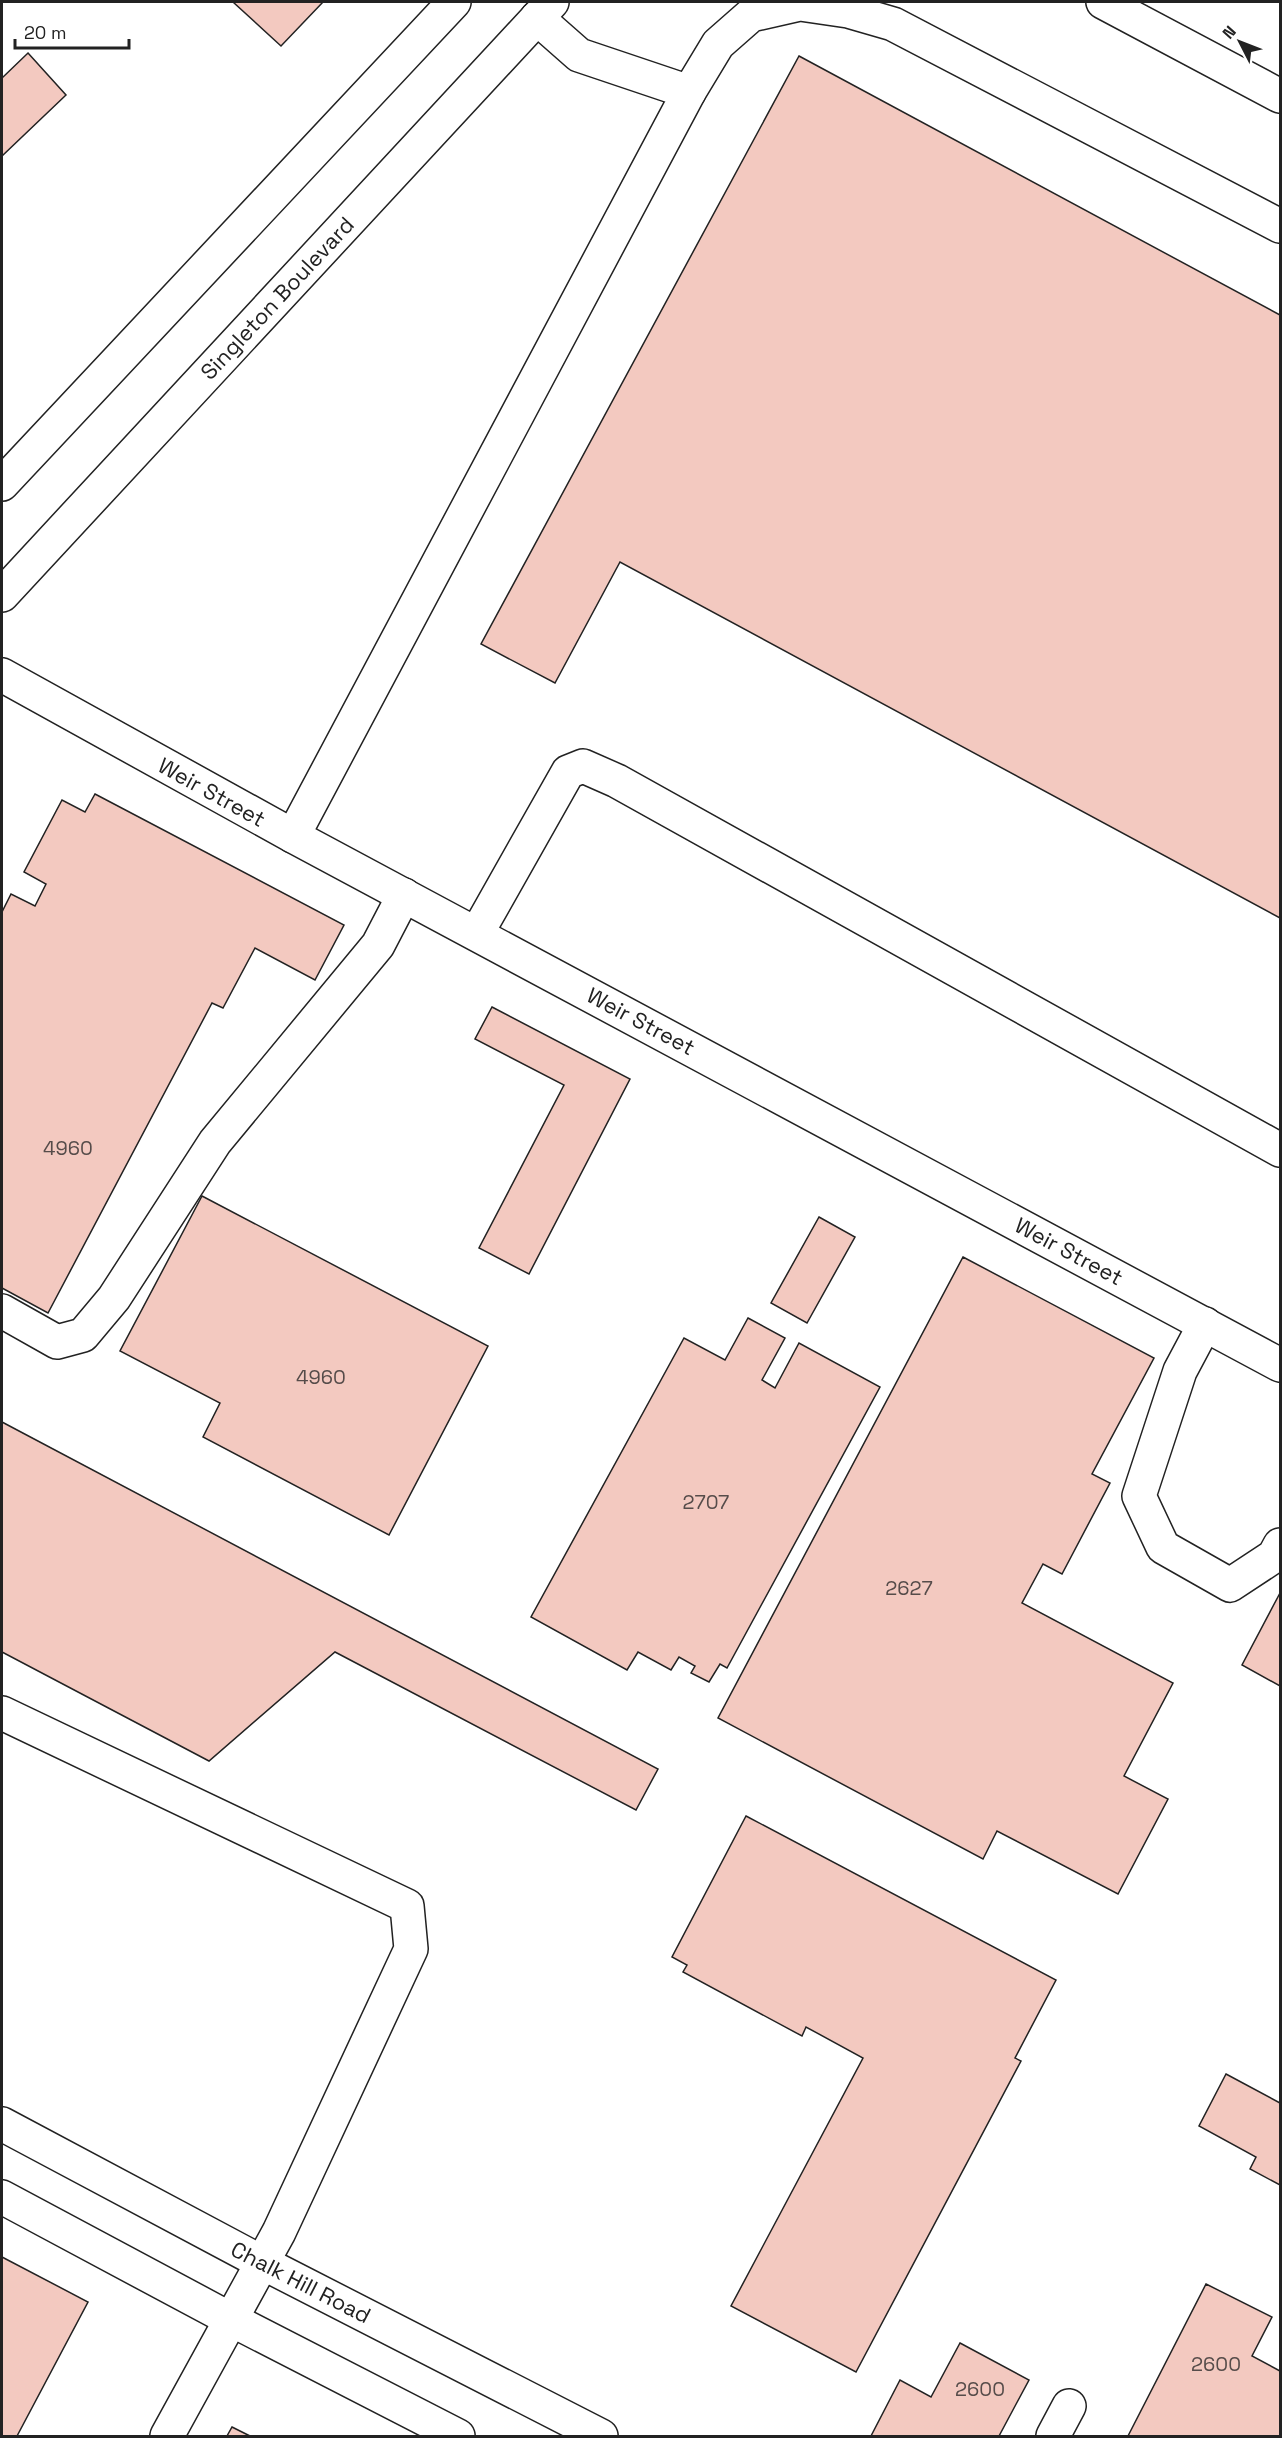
<svg xmlns="http://www.w3.org/2000/svg" width="1282" height="2438" font-family="'Space Grotesk',sans-serif">
<style>
.building{fill:#f3c9c0;stroke:#222;stroke-width:1.5}
.lines{fill:none;stroke-linecap:round;stroke-linejoin:round}
.minor-casing{stroke:#222;stroke-width:36}
.major-casing{stroke:#222;stroke-width:36}
.minor{stroke:#fff;stroke-width:33}
.major{stroke:#fff;stroke-width:33}
.labels{text-anchor:middle;dominant-baseline:central;stroke-width:4.5;stroke-linejoin:round;paint-order:stroke}
.number-label{font-size:20px;fill:#564c4a}
.street-label{font-size:22px;fill:#222;stroke:#fff}
</style>
<rect width="100%" height="100%" fill="#fff"/>
<!-- building -->
<g class="building">
<path d="M233,2H323L281,46Z"/>
<path d="M28,53L66,95L2,156V78Z"/>
<path d="M799,56L1280,315V918L620,562L555,683L481,644Z"/>
<path d="M95,794L344,925L315,980L255,948L223,1008L212,1003L48,1313L2,1288V912L11,894L35,906L46,884L24,872L62,800L85,812Z"/>
<path d="M492,1007L630,1079L529,1274L479,1248L564,1085L475,1039Z"/>
<path d="M202,1196L488,1346L389,1535L203,1437L220,1403L120,1351Z"/>
<path d="M819,1217L855,1237L807,1323L771,1303Z"/>
<path d="M963,1257L1154,1358L1092,1474L1110,1483L1062,1574L1043,1564L1022,1603L1173,1683L1124,1776L1168,1799L1118,1894L997,1831L983,1859L718,1718Z"/>
<path d="M748,1318L785,1338L762,1380L775,1388L799,1343L880,1387L727,1668L720,1664L709,1682L691,1673L695,1666L679,1657L671,1670L638,1652L627,1670L531,1617L684,1338L725,1360Z"/>
<path d="M2,1422L658,1769L636,1810L335,1652L209,1761L2,1652Z"/>
<path d="M1280,1593V1686L1242,1665Z"/>
<path d="M746,1816L1056,1980L1015,2058L1021,2061L856,2372L731,2306L863,2058L806,2027L802,2036L683,1972L687,1965L672,1957Z"/>
<path d="M1226,2074L1280,2103V2185L1250,2169L1256,2157L1199,2126Z"/>
<path d="M2,2257L88,2302L17,2436H2Z"/>
<path d="M1206,2284L1272,2317L1252,2356L1280,2371V2436H1128Z"/>
<path d="M960,2343L1029,2380L999,2436H871L900,2380L931,2397Z"/>
<path d="M232,2427L250,2436H227Z"/>
</g>
<g class="lines">
<defs>
<g id="minor">
<path d="M1103,2L1280,96"/>
<path d="M689,92L718,44L751,15L800,4L848,11L893,24L1280,226"/>
<path d="M2,675L293,836L1280,1365"/>
<path d="M293,836L689,92L579,55L537,18"/>
<path d="M477,933L568,772L583,766L617,781L1280,1150"/>
<path d="M2,1311L57,1342L83,1335L114,1298L215,1142L378,945L404,895"/>
<path d="M1205,1324L1180,1371L1139,1496L1163,1547L1230,1585L1274,1556L1280,1545"/>
<path d="M2,1713L407,1906L411,1949L279,2232L167,2436"/>
<path d="M2,2124L263,2263L601,2436"/>
<path d="M2,2197L230,2319L458,2436"/>
<path d="M1053,2436L1069,2406"/>
</g>
<g id="major">
<path d="M2,484L454,2"/>
<path d="M2,595L552,2"/>
</g>
</defs>
<!-- minor casing -->
<use href="#minor" class="minor-casing"/>
<!-- major casing -->
<use href="#major" class="major-casing"/>
<!-- minor -->
<use href="#minor" class="minor"/>
<!-- major -->
<use href="#major" class="major"/>
</g>
<g class="labels">
<!-- number labels -->
<g class="number-label">
<text x="68" y="1148">4960</text>
<text x="321" y="1377">4960</text>
<text x="706" y="1502">2707</text>
<text x="909" y="1588">2627</text>
<text x="1216" y="2364">2600</text>
<text x="980" y="2389">2600</text>
</g>
<!-- street labels -->
<g class="street-label">
<text transform="translate(277 298) rotate(-47)">Singleton Boulevard</text>
<text transform="translate(212 792) rotate(29)">Weir Street</text>
<text transform="translate(641 1021) rotate(28)">Weir Street</text>
<text transform="translate(1069 1251) rotate(28)">Weir Street</text>
<text transform="translate(301 2282) rotate(27)">Chalk Hill Road</text>
</g>
</g>
<!-- border -->
<rect width="1282" height="2438" fill="none" stroke="#222222" stroke-width="6"/>
<!-- north arrow -->
<g transform="translate(1240 42) rotate(312)" stroke="#ffffff" stroke-width="4.5" paint-order="stroke">
<path d="M0-4.5L10 22L0 15L-10 22Z" fill="#222222"/>
<text y="-9" font-size="16" font-weight="bold" text-anchor="middle" fill="#222222">N</text>
</g>
<!-- scale -->
<path d="M15 39v9h114v-9" fill="none" stroke="#222222" stroke-width="3"/>
<text x="24" y="39" font-size="18" fill="#222222" stroke="#ffffff" stroke-width="4.5" paint-order="stroke">20 m</text>
</svg>
